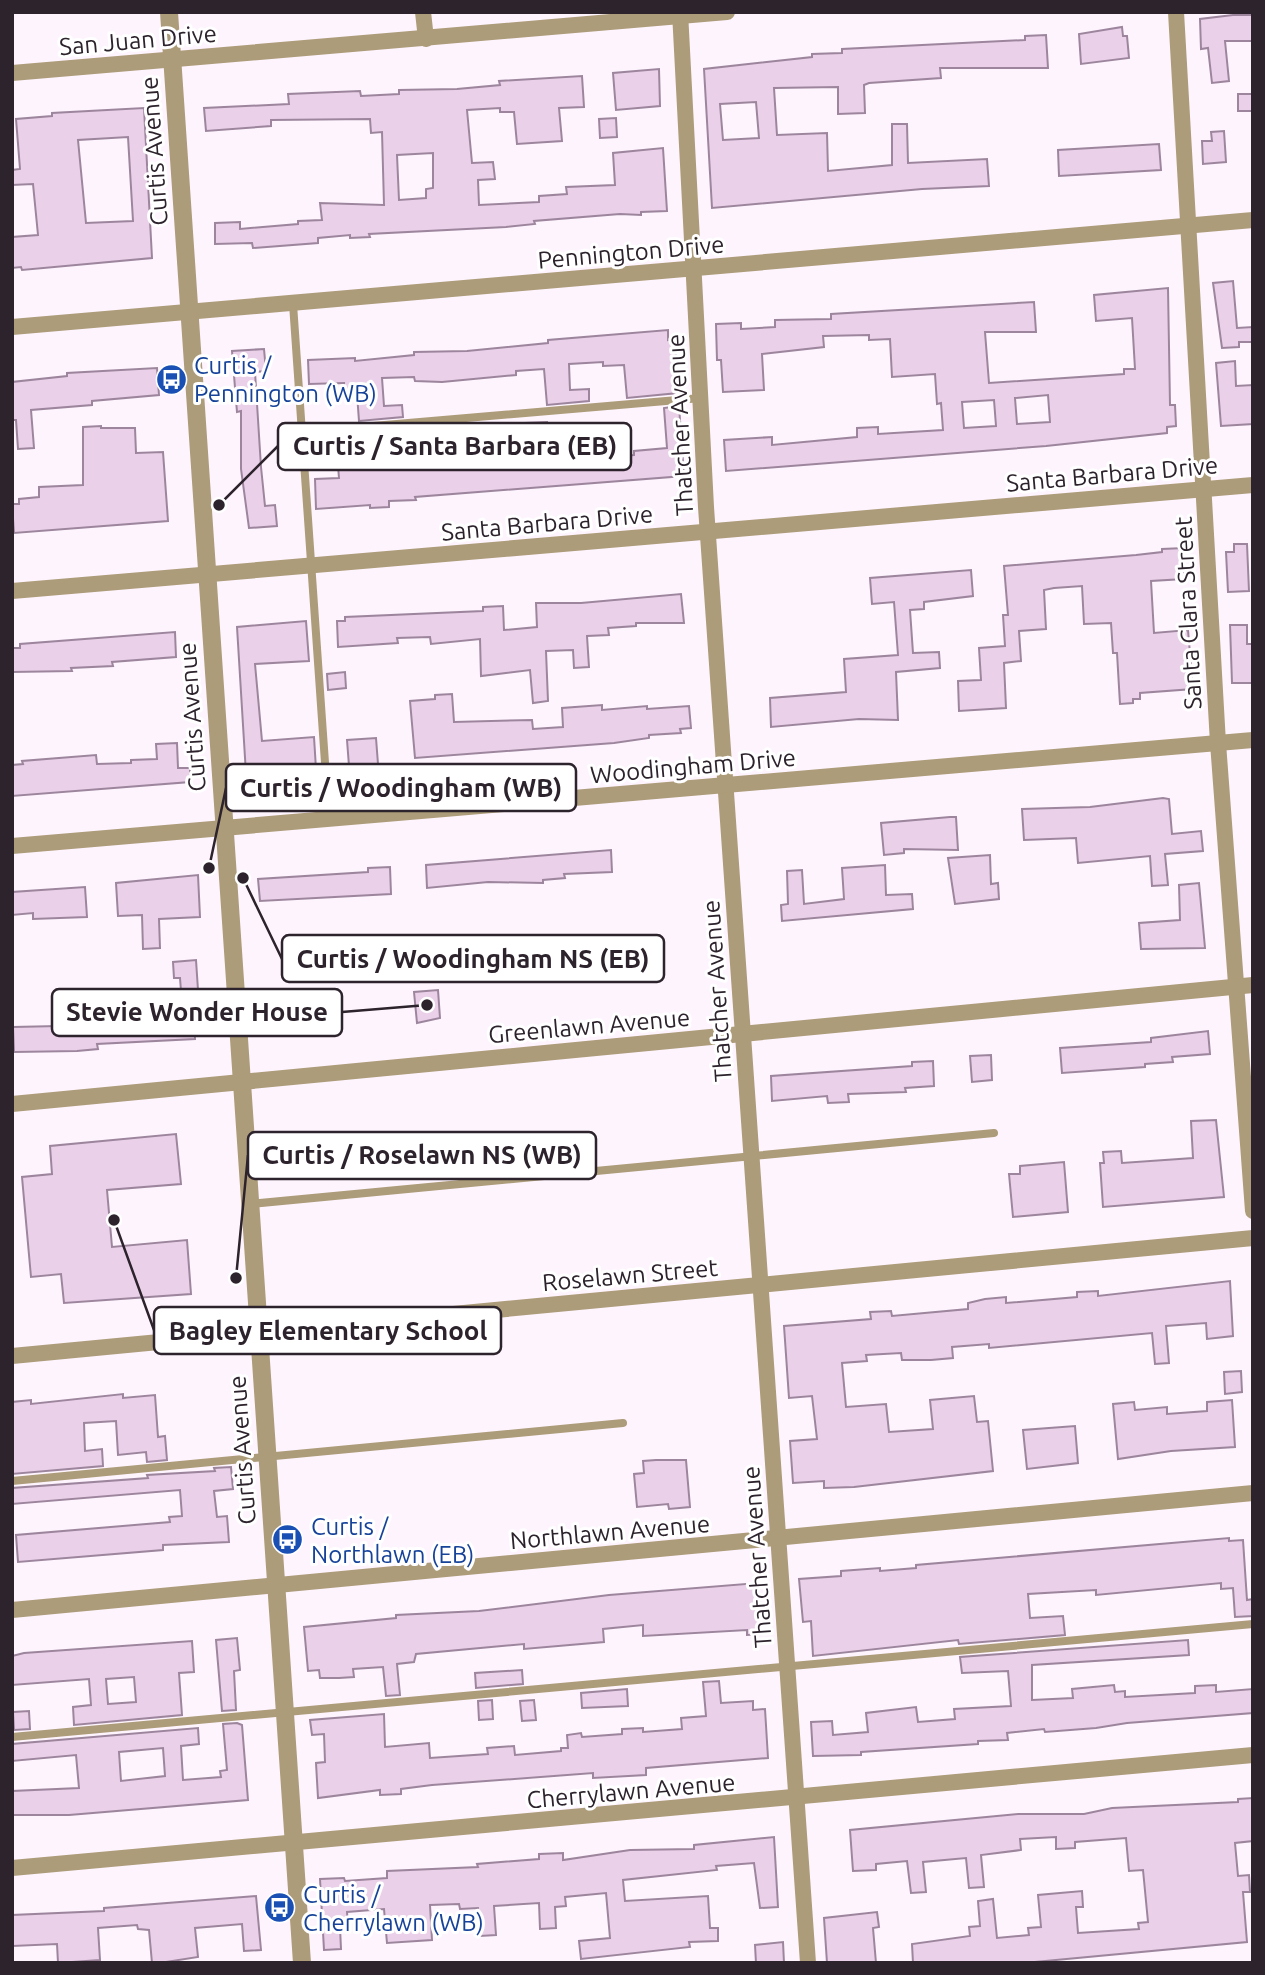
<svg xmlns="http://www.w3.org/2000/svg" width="1265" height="1975" font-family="Ubuntu,sans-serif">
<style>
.building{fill:#ead1e9;stroke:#9d869d;stroke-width:2;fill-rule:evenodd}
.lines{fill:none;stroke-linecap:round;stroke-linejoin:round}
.service{stroke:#ad9c79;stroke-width:8}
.minor{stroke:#ad9c79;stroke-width:16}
.tertiary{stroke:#ad9c79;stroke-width:18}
.labels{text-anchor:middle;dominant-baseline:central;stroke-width:6;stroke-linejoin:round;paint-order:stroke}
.street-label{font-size:24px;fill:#2c232c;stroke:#fff}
.transit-label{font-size:24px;fill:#164399;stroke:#fff;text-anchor:start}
.leader{fill:none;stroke:#2c232c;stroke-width:2.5}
.callout-dot{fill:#2c232c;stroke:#fff;stroke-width:2.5}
.callout{fill:#fff;stroke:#2c232c;stroke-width:2.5}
.callout-label{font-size:26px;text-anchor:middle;font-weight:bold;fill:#2c232c}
</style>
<rect width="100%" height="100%" fill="#fef4fe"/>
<!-- building -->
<g class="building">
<path d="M1233,15H1253V41H1225L1229,81L1212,83L1208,48L1201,49L1200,19Z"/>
<path d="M1122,27L1123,36H1127L1129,58L1081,64L1079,34Z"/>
<path d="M1046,35L1048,68H940L941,78L869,83L864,85L865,113L838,114V87L774,88L777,135L827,133L828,171L892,165V124H907L908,163L987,159L989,186L922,189L712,208L704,69L812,57V54L842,53V49L1025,40V36ZM756,102L759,138L723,140L720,104Z"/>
<path d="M659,69L660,106L616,110L613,73Z"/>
<path d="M582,76L584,107L559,108L562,141L517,144L514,112H500V108L467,110L472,163L493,162L495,179L478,180L479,205L539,202V196L567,194L566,187L615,185L613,153L663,148L667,211L641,212V215L620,214L534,221L535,224L506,227L369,234L370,237L350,238V235L318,238V243L253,248L252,243L215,244V223L240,222V229L298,224V221L322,220L320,203L384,205L382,132L371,133L370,119L271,120V126L206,131L204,108L289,104L288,94L360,91L361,96L399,94V90L457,89L500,85L499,81ZM433,153V188L426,189V198L399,200L397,155Z"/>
<rect x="1238" y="94" width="15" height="17"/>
<path d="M144,108L152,258L22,270L21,267L12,268V237L38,235L33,184L12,185V170L20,169L16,119L52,116V113ZM128,137L133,221L86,223L78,140Z"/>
<path d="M616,118L617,137L600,138L599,119Z"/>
<path d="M1224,131L1226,162L1203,164L1202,141H1212L1211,132Z"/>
<path d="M1159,144L1161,170L1059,176L1058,150Z"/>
<path d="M1233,281L1237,328L1253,327V342H1239V347L1222,348L1213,283Z"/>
<path d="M1168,288L1170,405H1175L1176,426L1167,427V433L1046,446L726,471L724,440L772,437V445L857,437V428L878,427V434L943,430L941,403L937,404L935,374L892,377L890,339L869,340V335L823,336L824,347L762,354L764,390L723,392L721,360H717L716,324L741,323V329L775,327V320L831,319V314L1034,302L1036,332H985L989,383L1124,374V369H1135L1132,318L1096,321L1094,295ZM1048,395L1050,422L1017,424L1015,398ZM994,400L996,426L964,428L962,402Z"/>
<path d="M668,330V340L675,339L678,393L627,398L624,365L603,366V362L569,364L570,390L589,389V401L547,405L544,369L516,371V375L442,382L415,381L414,377L382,378L384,406L402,405L403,417L359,421L357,394H344V383L309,384L308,360L355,358V361L414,355V352L467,351L548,343V340Z"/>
<path d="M264,349L266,371L255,372L261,467L265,506L275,505L277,526L249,528L241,469V411L237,412L232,351Z"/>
<path d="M1235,361L1236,386L1253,385V424L1221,426L1216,363Z"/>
<path d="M157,368L159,395L92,401V405L31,410L34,448L18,449L16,420H12V382L67,376V373Z"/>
<path d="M679,406L684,476L415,497L416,500L389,501V507L370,508V505L316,509L315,479L339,478L336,442L360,440L361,434L373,433L376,470L420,469V462H441V470L474,468L468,426L524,423L547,422V435L517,436L518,462L634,455V451L667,448L664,408Z"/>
<path d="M101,426V428H135L136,453L163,452L168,521L14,533L12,504H19V499L39,497V487L83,485V427Z"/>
<path d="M1234,544H1247L1249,591L1228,592L1226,552H1234Z"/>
<path d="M1184,548V579L1151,581L1154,633L1188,630L1193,689L1140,693V699H1133V703L1120,704L1117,653H1113L1111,623L1084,624L1082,586L1054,588L1044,590L1046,629L1019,631L1021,661L1004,663L1006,708L959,711L958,681L981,680L979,648L1005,646L1003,615H1008L1004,566L1136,555L1162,552V549Z"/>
<path d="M971,570L973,596L924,602V609L910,610L913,653L939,652L940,668L896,672L898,720L859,719L771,727L770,698L846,692L844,659L898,655L894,602L872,604L870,578Z"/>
<path d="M681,594L684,623H636V626L608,628L609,635L587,636L589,667L574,668L573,650L546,651L548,701L533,703L530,670L481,676L480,639L431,644L430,637L397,638L398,643L338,647L337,621H345V617L483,611V607L503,606L504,630L537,627L536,603H581Z"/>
<path d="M306,621L309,661L255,664L262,741L314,737L316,769L246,774L237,627Z"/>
<path d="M1230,625H1247V644H1253V683H1232Z"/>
<path d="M175,632L176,657L112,662L113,666L71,668L72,671L12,672V648H20V644Z"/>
<path d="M345,672L346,688L328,690L327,674Z"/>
<path d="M452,694L454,722L532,720L533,729L563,727L562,708L602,705V710L647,706V709L689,706L691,728L680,729L681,733L649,735V738L614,743L415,758L410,701L435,699V695Z"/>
<path d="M376,738L378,764L349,766L347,740Z"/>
<path d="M177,743L178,768H190V782L12,796V765L23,764L22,761L96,755L97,764L131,763V760L157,759L156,744Z"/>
<path d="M1163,798L1169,799L1172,834L1201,831L1203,851L1165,854L1168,885L1152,886L1150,856L1078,863L1076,838L1024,840L1022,809L1090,807Z"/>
<path d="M950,817H956L958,850L904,849V853L884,855L881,823Z"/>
<path d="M611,850L612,872L564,874L565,878L543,880V883L488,882L427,888L426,865Z"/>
<path d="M990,855L991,884L998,883L999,899L955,904L948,858Z"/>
<path d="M885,865L886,895L912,894L913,909L782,921L781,905L788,904L787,871L802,870L804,904L844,899L842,868Z"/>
<path d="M390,867L391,894L260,901L258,879L368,872V868Z"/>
<path d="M198,875L200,917L159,919L160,948L143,949L142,915L118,916L116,883Z"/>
<path d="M1199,883L1205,948L1141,949L1139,923L1180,920L1179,885Z"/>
<path d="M85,887L87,917L33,919V913L12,915V892Z"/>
<path d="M196,960L198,990L181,991L180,978H174L173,962Z"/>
<path d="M438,990L440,1018L417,1023L414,992Z"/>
<path d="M156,1012V1016L183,1014L184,1020L194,1019L195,1039L97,1044L98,1049L77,1051L14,1052L13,1027L105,1025V1020L142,1019L141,1013Z"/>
<path d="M1208,1031L1210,1054L1172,1057L1173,1062L1145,1064V1067L1062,1073L1060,1048L1151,1042V1038Z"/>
<path d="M991,1055L992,1080L972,1082L970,1056Z"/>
<path d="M933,1061L934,1086L905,1088L906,1092L848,1094L849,1102L828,1103L827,1096L772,1101L771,1076L912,1066V1062Z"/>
<path d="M1216,1120L1224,1197L1103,1207L1100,1163H1104L1103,1152L1121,1151L1122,1163L1193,1158L1191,1121Z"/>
<path d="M176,1134L181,1184L107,1190L112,1247L187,1240L191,1294L64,1303L61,1274L31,1277L22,1177L52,1174L50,1146Z"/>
<path d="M1064,1162L1068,1212L1013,1217L1009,1174H1020V1166Z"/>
<path d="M1230,1281L1233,1336L1207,1339L1206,1323L1166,1326L1169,1363L1155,1364L1152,1333L989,1348V1344L952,1347L953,1358L931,1360H902L901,1353L866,1355L867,1361L842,1363L846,1407L886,1404L889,1432L933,1429L930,1400L974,1396L977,1422L988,1421L993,1471L854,1487L824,1488V1481L793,1483L790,1441L817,1439L812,1396L789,1398L784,1326L871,1319L870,1312L891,1311L892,1316L968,1309V1303L985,1299L1006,1297V1303L1077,1297V1292L1098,1291V1296Z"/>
<path d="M1241,1371L1242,1392L1225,1394L1224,1372Z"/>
<path d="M123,1394V1398L155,1395L158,1437L165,1436L167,1460L147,1462L146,1452L118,1455L116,1421L84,1423L85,1451L102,1449L103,1466L12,1474V1402L31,1400V1404Z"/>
<path d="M1232,1400L1235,1447L1171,1451L1118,1459L1113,1404L1134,1402L1135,1410L1167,1407V1414L1207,1411V1402Z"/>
<path d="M1075,1426L1078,1463L1027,1469L1023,1430Z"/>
<path d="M656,1460H686L690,1507L669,1509L668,1504L637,1507L634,1474L644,1473L643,1461Z"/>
<path d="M231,1467L233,1489L214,1491L217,1517L227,1516L229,1542L163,1545V1550L18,1562L16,1535L170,1522L169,1517L182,1516L180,1490L12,1504V1488L148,1478L147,1475L215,1471L214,1468Z"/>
<path d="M1229,1538V1541L1243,1540L1247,1600L1253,1599V1616L1235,1617L1233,1588L1221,1589V1583L1096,1595V1590L1028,1594L1030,1618L1063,1616L1065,1635L959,1644L958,1640L813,1656L811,1621L803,1622L799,1579L841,1576V1571L880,1568V1571L916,1568V1565Z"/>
<path d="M758,1583L762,1634L747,1635V1630L643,1636V1625L603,1629L604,1642L524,1649V1644L416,1654L414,1662L397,1664L400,1695L386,1696L383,1667L353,1669L354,1677L339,1678H320L319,1670L308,1671L304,1627L396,1618V1615L479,1611L609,1595Z"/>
<path d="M237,1638L240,1670L234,1671L236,1710L222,1711L216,1640Z"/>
<path d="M1188,1640L1189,1655L1032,1665V1700L1073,1698L1072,1689L1114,1685L1115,1692L1125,1691V1697L1195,1693V1686L1216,1685V1692L1253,1689V1713L1127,1723L1096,1728L1045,1732L1044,1729L1007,1733L1008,1740L978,1741V1744L861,1752V1755L813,1756L811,1722L832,1721L833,1735L868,1732L866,1713L916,1707L918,1722L955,1719L954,1709L1011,1706L1008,1671L962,1673L960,1657Z"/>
<path d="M192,1641L194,1672L179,1673L182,1715L74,1725L73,1707L91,1705L89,1679L12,1685V1656L24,1653ZM134,1677L136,1702L108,1704L106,1679Z"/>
<path d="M522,1670L523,1684L476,1688L475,1673Z"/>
<path d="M719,1681L721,1703L753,1701V1710L765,1709L768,1758L646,1768V1775L593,1778V1773L554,1776L432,1785L401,1789V1794L380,1795V1790L318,1798L316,1763L325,1762L324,1734L312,1735L310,1720L384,1714L385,1747L429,1743L430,1758L488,1754L487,1748L514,1746L515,1755L561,1751V1748H568L567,1735L581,1733L582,1737L622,1734V1729L643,1728V1732L682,1729L681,1718L706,1716L703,1682Z"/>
<path d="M627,1689L628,1706L582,1708L581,1693Z"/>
<path d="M492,1700L493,1719L479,1720L478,1701Z"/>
<path d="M534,1700L536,1720L522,1721L520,1701Z"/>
<path d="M29,1711L30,1729L14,1730L13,1712Z"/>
<path d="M237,1723L242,1725L248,1800L69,1815H12V1791L79,1788L76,1755L12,1761V1744L198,1728L199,1744L181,1746L183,1780L221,1777L220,1771L227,1770L223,1724ZM163,1748L165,1776L121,1781L119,1752Z"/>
<path d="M1253,1798V1841L1235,1843L1238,1876L1249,1875L1250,1892H1243L1247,1942L1024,1963H913L912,1944L970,1936L969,1927L980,1926L978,1901L993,1899L997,1938L1029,1935L1028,1928L1041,1927L1038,1895L1082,1891L1083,1907H1076L1078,1933L1139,1929L1138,1923L1148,1922L1143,1870L1129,1871L1126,1838L1075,1842V1848L1056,1849V1837L1020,1839L1021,1850L981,1855L984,1887L969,1888L966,1858L923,1862L926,1892L911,1893L907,1861L876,1864V1870L853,1871L850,1830L1018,1814H1084L1112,1808L1238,1802V1799Z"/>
<path d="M774,1837L778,1907L760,1908L754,1863L716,1866L717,1870L623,1880L625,1901L708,1896L710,1928H718V1941L689,1942L690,1947L581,1959L579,1941L610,1938L606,1893L565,1897L566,1906L555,1907L556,1928L540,1929L539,1903L494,1906L496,1935L480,1936L478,1908L460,1909L459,1904L430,1905L432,1940L387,1943L384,1909L347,1912L348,1926L340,1927L341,1949L324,1950L320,1879L344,1878L345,1881L387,1878V1871L478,1867L477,1864L539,1859V1854L563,1853V1860L630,1850L694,1849V1845Z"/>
<path d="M256,1896L261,1950L244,1951L242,1924L195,1928L198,1957L166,1962L152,1963L149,1930L138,1929L137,1925L98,1928L100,1960L58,1963L57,1944L13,1946L12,1915L104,1911V1908Z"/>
<path d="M877,1912L879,1927L873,1928L876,1963H827L824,1918Z"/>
<path d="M783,1942L784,1963H756L755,1945Z"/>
</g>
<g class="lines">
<!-- service -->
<g class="service">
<path d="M293,304L329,820"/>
<path d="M303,432L701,398"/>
<path d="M250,1204L994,1133"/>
<path d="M12,1481L623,1423"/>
<path d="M12,1737L1253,1624"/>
</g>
<!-- minor -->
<g class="minor">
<path d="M423,12L426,39"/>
<path d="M680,12L706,507L808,1963"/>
<path d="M1176,12L1218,743L1253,1211"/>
<path d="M12,73L727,12"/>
<path d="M12,327L1253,220"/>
<path d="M12,591L1253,485"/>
<path d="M12,846L1253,740"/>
<path d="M12,1104L1253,985"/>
<path d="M12,1356L1253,1238"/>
<path d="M12,1610L1253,1493"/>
<path d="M12,1868L1253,1755"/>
</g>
<!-- tertiary -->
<path class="tertiary" d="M169,12L302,1963"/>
</g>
<!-- icons -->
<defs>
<symbol id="bus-disc" viewBox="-11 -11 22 22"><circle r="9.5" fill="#1a4fb4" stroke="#fff"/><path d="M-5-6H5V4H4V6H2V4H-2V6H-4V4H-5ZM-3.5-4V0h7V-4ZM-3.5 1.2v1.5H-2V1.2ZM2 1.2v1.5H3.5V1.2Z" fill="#fff"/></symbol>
</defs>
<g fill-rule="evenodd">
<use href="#bus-disc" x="154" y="362" width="35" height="35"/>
<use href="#bus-disc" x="270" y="1522" width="35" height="35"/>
<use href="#bus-disc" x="262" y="1890" width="35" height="35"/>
</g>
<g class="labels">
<!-- street labels -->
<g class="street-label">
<text transform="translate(138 40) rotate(-5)">San Juan Drive</text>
<text transform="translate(154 151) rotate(-94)">Curtis Avenue</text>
<text transform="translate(631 252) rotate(-5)">Pennington Drive</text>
<text transform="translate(680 425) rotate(-93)">Thatcher Avenue</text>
<text transform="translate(1112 474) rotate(-5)">Santa Barbara Drive</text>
<text transform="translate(547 523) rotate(-5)">Santa Barbara Drive</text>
<text transform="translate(1188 613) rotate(-93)">Santa Clara Street</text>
<text transform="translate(192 717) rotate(-94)">Curtis Avenue</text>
<text transform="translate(693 766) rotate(-5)">Woodingham Drive</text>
<text transform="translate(717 991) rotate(-94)">Thatcher Avenue</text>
<text transform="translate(589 1026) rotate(-5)">Greenlawn Avenue</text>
<text transform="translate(630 1275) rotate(-5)">Roselawn Street</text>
<text transform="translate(242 1450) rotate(-94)">Curtis Avenue</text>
<text transform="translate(610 1532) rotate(-5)">Northlawn Avenue</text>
<text transform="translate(757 1557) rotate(-94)">Thatcher Avenue</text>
<text transform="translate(631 1791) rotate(-5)">Cherrylawn Avenue</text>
</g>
<!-- transit labels -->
<g class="transit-label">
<text x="194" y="365">Curtis /<tspan x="194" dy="28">Pennington (WB)</tspan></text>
<text x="311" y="1526">Curtis /<tspan x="311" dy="28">Northlawn (EB)</tspan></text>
<text x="303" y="1894">Curtis /<tspan x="303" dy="28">Cherrylawn (WB)</tspan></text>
</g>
</g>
<!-- callouts -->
<path class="leader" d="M219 505L278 446M209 868L226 788M243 878L282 959M427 1005L342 1012M236 1278L248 1155M114 1220L154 1330"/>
<g class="callout-dot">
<circle cx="219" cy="505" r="7"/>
<circle cx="209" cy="868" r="7"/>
<circle cx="243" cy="878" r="7"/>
<circle cx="427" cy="1005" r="7"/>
<circle cx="236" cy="1278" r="7"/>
<circle cx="114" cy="1220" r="7"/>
</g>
<g class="callout">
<rect x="278" y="423" width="353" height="47" rx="7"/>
<rect x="226" y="764" width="350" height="47" rx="7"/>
<rect x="282" y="935" width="382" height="47" rx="7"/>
<rect x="52" y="989" width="290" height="47" rx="7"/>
<rect x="248" y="1132" width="348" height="47" rx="7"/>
<rect x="154" y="1307" width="347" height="47" rx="7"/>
</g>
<g class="callout-label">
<text x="455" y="455">Curtis / Santa Barbara (EB)</text>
<text x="401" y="797">Curtis / Woodingham (WB)</text>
<text x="473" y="968">Curtis / Woodingham NS (EB)</text>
<text x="197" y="1021">Stevie Wonder House</text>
<text x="422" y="1164">Curtis / Roselawn NS (WB)</text>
<text x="328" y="1340">Bagley Elementary School</text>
</g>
<!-- border -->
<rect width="1265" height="1975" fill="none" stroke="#2c232c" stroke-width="28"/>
</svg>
